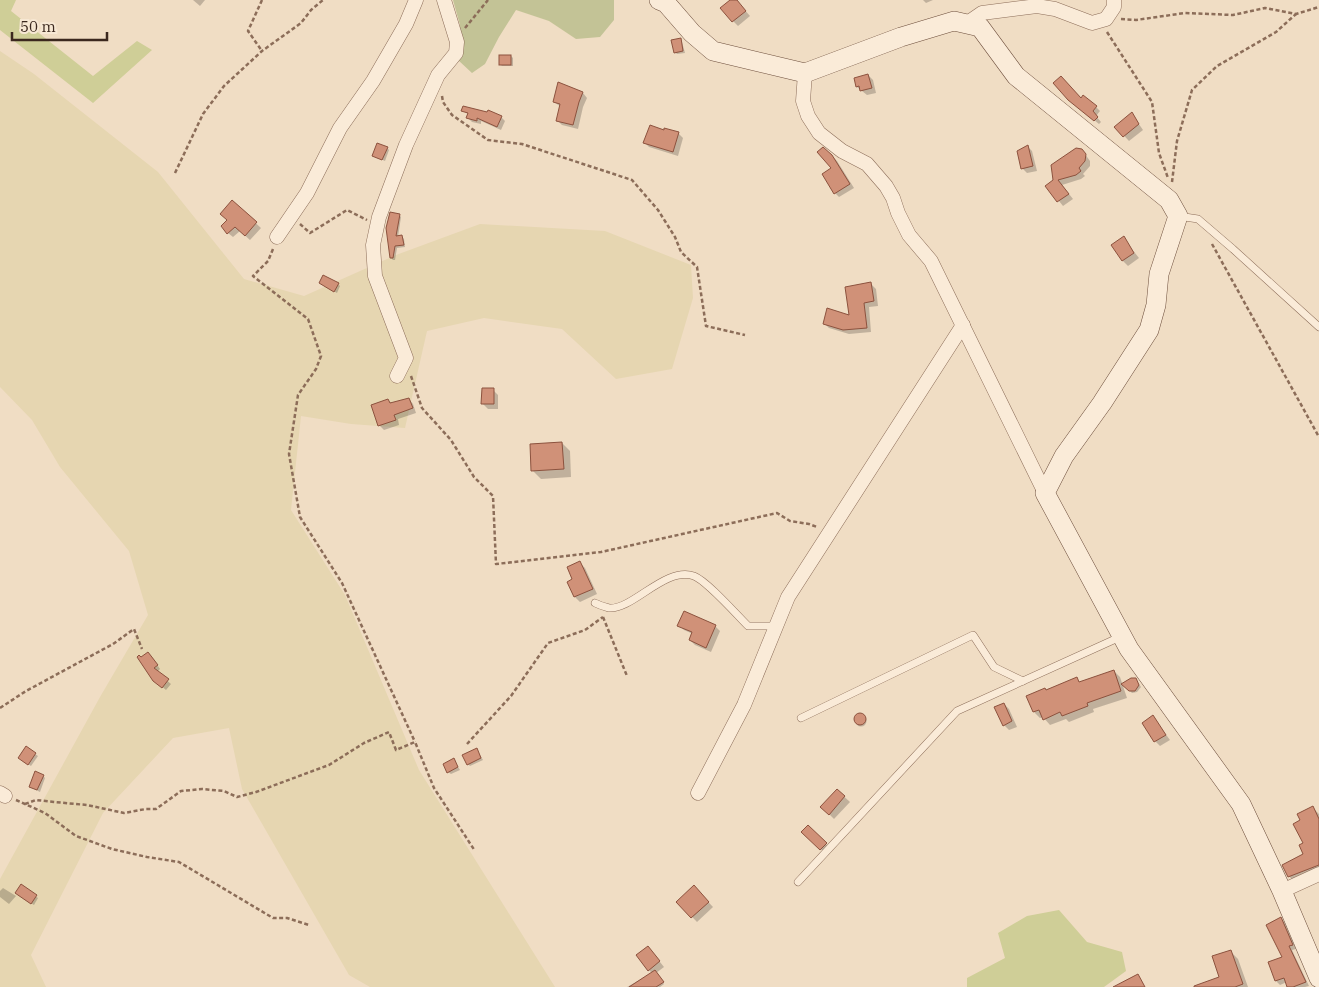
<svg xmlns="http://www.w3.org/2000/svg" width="1319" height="987" font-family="'IBM Plex Serif',serif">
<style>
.farmland{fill:#e6d6b1}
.green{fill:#cfce97}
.cemetery{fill:#c3c396}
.shadow{fill:#0003}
.building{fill:#d09178;stroke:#8c523e}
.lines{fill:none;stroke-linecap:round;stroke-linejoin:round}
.lane-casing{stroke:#8c6d59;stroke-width:8}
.street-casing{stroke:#8c6d59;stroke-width:15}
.secondary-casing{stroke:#6d4e3c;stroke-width:20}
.path{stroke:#8c6d59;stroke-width:2.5;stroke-dasharray:4 2.5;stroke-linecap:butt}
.lane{stroke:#faebd8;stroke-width:7}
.street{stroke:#faebd8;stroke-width:14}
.secondary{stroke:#faebd8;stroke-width:19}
</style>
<rect width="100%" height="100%" fill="#f0ddc4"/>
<!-- farmland -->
<path class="farmland" d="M0,51L34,74L158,172L244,279L304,296L396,255L480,224L605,231L691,265L693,298L672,369L616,379L562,329L484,318L427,331L405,428L351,424L301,416L291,510L345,595L419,770L555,987H370L349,975L242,789L229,728L173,738L103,813L31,955L46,987H0V879L100,697L148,615L129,551L60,467L32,420L0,387Z"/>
<!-- green -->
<g class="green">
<path d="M0,0H16L11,11L93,76L137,41L152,50L93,103L0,30Z"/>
<path d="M1059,910L1087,942L1122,952L1126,971L1104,987H967V978L1005,958L998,933L1027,916Z"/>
</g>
<!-- cemetery -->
<path class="cemetery" d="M453,0H614V20L600,37L576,39L549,21L516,10L499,37L485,64L472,73L458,60L460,25Z"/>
<!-- shadow -->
<g class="shadow">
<path d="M193,0H205L200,6Z"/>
<path d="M732,0H736L750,16L738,26L733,21Z"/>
<path d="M923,0H933L926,3Z"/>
<path d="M680,40L682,42L685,53L677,54L675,52Z"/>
<path d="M511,56L513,58V66H502L500,64Z"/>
<path d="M868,75L873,80L876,93L867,95L857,87L855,79Z"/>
<path d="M583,93L587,98L583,107L578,129L562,125L557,120L561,107L554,102Z"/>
<path d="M1081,99L1096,107L1100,111L1096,116L1101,122L1099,124L1074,104Z"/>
<path d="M463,110L501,117L505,121L501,130L481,121V124L472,122L468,118L469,115Z"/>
<path d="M1132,114L1143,130L1129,141L1116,127Z"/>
<path d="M664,132L678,133L683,138L678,156L649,147L644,142Z"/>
<path d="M1027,146L1032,151L1037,171L1027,173L1022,168Z"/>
<path d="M387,148L389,150L385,161L374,156Z"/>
<path d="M1082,150L1090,161V166L1083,174L1085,176L1081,179L1062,185L1073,199L1063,206L1047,186L1055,180Z"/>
<path d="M832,156L837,161L854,188L839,197L835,193Z"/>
<path d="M233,202L261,228L250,240L240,231L233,237L228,233Z"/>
<path d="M399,215L401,217L398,237H402L404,239L405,247L397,248L395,260H393L391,258Z"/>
<path d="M1123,238L1139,258L1128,266L1123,261Z"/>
<path d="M320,283L338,284L340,286L337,293Z"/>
<path d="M871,284L876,289L878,306L869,307L871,332L849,334L829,328L824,323L851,316Z"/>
<path d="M493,390L498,395V409H488L483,404Z"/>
<path d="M409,399L413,404L416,413L398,419L399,425L384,430L380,426L372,405L388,400L392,404Z"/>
<path d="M562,443L570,451L571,477L541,479L533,471Z"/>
<path d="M580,563L585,568L597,594L580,602L575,597L569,582L574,580Z"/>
<path d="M679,625L715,626L720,631L711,652L695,645L690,640L693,634L684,630Z"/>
<path d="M152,657L160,669L157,672L171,684L166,690L159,684L141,658Z"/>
<path d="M1114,671L1120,677L1127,698L1093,709L1094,712L1069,722L1066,719L1050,725L1043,717L1040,718L1034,712L1028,696L1077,679L1080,683Z"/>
<path d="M1136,680L1141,687L1137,692L1132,693L1123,684Z"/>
<path d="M1004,704L1009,709L1017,727L1009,730L1004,725Z"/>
<circle cx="861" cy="721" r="5.5"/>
<path d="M1153,717L1170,740L1160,746L1155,741Z"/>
<path d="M477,750L483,760L470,766L468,764Z"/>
<path d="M35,754L38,756L31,766L22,760Z"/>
<path d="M454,760L460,770L451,774L448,772Z"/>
<path d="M43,776L45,778L40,792L30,787Z"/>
<path d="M837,790L850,802L834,819L822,807Z"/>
<path d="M1313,808L1319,814V874L1296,884L1289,876L1305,854L1302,821Z"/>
<path d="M808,827L831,849L826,854L803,832Z"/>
<path d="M21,886L38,898L34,905L18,895Z"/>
<path d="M3,888L16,896L9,904L0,897V891Z"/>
<path d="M699,892L713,907L697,922L678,902Z"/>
<path d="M1281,919L1284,922L1296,949L1292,950L1309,986L1305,987H1289L1287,982L1280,985L1276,981L1270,963L1284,958Z"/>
<path d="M648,947L664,967L656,973L664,984L660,987H627L652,973L649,970Z"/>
<path d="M1230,951L1238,959L1248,987H1212L1221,977Z"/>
</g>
<!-- building -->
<g class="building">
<path d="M730,0H737L746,11L732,22L720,8Z"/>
<path d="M681,38L683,51L674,53L671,40Z"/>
<rect x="499" y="55" width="12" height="10"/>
<path d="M868,74L872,88L860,91L859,86L856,87L854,78Z"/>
<path d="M1061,76L1081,98L1083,95L1097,106L1093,111L1098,117L1094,121L1068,100L1053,83Z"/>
<path d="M558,82L583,92L579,102L573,125L556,121L560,104L553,102Z"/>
<path d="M463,106L487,112L488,110L502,116L497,127L477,118V121L466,118L468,113L461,111Z"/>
<path d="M1132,112L1139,124L1123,137L1114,127Z"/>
<path d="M650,125L664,130V128L679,132L673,152L643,143Z"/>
<path d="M377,143L388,147L382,160L372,156Z"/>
<path d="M1028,145L1033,166L1021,169L1017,151Z"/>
<path d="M823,147L832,155L850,184L834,194L822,174L831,168L817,152Z"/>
<path d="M1076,148L1082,149L1086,154L1085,161L1079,168L1081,171L1076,175L1058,180L1069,194L1057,202L1045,186L1053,180L1051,165Z"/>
<path d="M232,200L257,222L245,236L235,227L227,234L221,226L227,220L220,214Z"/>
<path d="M390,212L400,214L396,236L402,235L404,245L395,246L393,258H390L386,228Z"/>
<path d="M1124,236L1134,253L1122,261L1111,245Z"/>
<path d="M323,275L339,283L334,292L319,283Z"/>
<path d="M871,282L874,301L864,303L867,328L843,330L823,324L827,308L849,315L845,287Z"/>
<path d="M482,388H494V404H481Z"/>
<path d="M409,398L413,408L394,415L396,420L378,426L371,405L388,399L390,403Z"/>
<path d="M562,442L564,469L531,471L530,444Z"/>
<path d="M580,561L593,589L574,597L567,582L572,579L567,567Z"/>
<path d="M684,611L716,625L706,648L689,640L692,632L677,626Z"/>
<path d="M148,652L158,665L154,668L169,679L162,688L153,681L137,657L139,655L141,657Z"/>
<path d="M1114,670L1121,691L1087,703L1088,706L1062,716L1060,712L1043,720L1039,710L1033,712L1026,696L1045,688L1046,690L1077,677L1079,682Z"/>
<path d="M1131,678H1136L1139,685L1135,691H1129L1121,684Z"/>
<path d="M1004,703L1012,721L1003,726L994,707Z"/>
<circle cx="860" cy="719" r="6"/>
<path d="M1153,715L1166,735L1154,742L1142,723Z"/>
<path d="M26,746L36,753L28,765L18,758Z"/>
<path d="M477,748L481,758L467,765L462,755Z"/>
<path d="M454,758L458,767L447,773L443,764Z"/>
<path d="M35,771L44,775L37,790L29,787Z"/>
<path d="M837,789L845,796L829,815L820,807Z"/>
<path d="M1313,806L1319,819V865L1288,877L1282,865L1303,854L1299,845L1303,843L1293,824L1300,820L1297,814Z"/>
<path d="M808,825L827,843L820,850L801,832Z"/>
<path d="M21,884L37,895L31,904L15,893Z"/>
<path d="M694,885L709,902L691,918L676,902Z"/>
<path d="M1281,917L1293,945L1289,946L1306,982L1293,987H1287L1284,978L1275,981L1268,962L1282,957L1266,925Z"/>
<path d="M648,946L660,961L648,971L636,955Z"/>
<path d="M1231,950L1243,984L1235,987H1194V986L1219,977L1212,956Z"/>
<path d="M655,970L664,982L656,987H629Z"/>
<path d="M1138,974L1145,987H1113Z"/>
</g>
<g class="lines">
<defs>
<g id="lane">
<path d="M1178,216L1198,219L1233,249L1319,327"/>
<path d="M595,603C599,605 605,607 609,608C633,610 665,566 694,576C707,581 736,614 748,626H776"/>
<path d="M801,718L973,635L994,667L1023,681"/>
<path d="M798,882L957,711L1120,637"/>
</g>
<g id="street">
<path d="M966,24L982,13L1037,6L1055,9L1092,23L1106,19L1114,7V0"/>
<path d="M805,73L803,101L808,116L819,133L842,151L867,164L886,186L893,198L898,213L909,235L931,261L1045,493"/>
<path d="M277,237L307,193L340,128L373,81L406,24L416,0"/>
<path d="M397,376L406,358L375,276L373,245L379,217L406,145L438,75L456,53L457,42L444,0"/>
<path d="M0,793L5,796"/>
<path d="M698,793L744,705L788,597L963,325"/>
<path d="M1282,891L1319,874"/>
</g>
<path id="secondary" d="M659,0L666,3L692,33L713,51L805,73L901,37L954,21L980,27L1016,76L1169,200L1178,216L1159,274L1156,305L1149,330L1102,403L1064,456L1045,493L1129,649L1241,804L1282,891L1319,978"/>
</defs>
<!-- lane casing -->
<use href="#lane" class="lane-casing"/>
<!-- street casing -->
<use href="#street" class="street-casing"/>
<!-- secondary casing -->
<use href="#secondary" class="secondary-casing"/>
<!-- path -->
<g class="path">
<path d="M262,0L248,31L262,51"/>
<path d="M1121,19L1136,20L1185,13L1233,15L1265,8L1296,14L1319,7"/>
<path d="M465,28L488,0"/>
<path d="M1107,32L1152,102L1159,153L1168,178"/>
<path d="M442,96L443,102L452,115L488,140L522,144L632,180L658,210L675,237L681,252L697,267L706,326L745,335"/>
<path d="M175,173L203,114L224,86L262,51L301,23L311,10L323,0"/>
<path d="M1172,182L1177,141L1192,90L1217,66L1276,32L1296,14"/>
<path d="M300,224L310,233L347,210L367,220"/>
<path d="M1212,244L1319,437"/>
<path d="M273,249L268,261L253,276L308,319L321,356L316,369L298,395L289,454L300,517L342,583L415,742"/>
<path d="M411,376L422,408L451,440L474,477L493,496L496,564L601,552L777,513L790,521L809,524L817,527"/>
<path d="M603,617L627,676"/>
<path d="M0,708L26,691L113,644L134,629L142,649"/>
<path d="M467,744L511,696L548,643L585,630L603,617"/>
<path d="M16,800L45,813L76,836L112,849L147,857L179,862L273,918H287L309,925"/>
<path d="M25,804L36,800L54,802L87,805L124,813L146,809H156L181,791L202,789L224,791L237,797L256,792L329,765L364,743L389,732L396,750L415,742L434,788L475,851"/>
</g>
<!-- lane -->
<use href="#lane" class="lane"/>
<!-- street -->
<use href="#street" class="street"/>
<!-- secondary -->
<use href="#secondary" class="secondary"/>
</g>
<!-- scale -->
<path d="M12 32v8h95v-8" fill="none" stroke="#3b281e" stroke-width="2.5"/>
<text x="20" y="32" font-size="15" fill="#3b281e" stroke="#f7e8d4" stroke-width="4" paint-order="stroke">50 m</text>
</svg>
